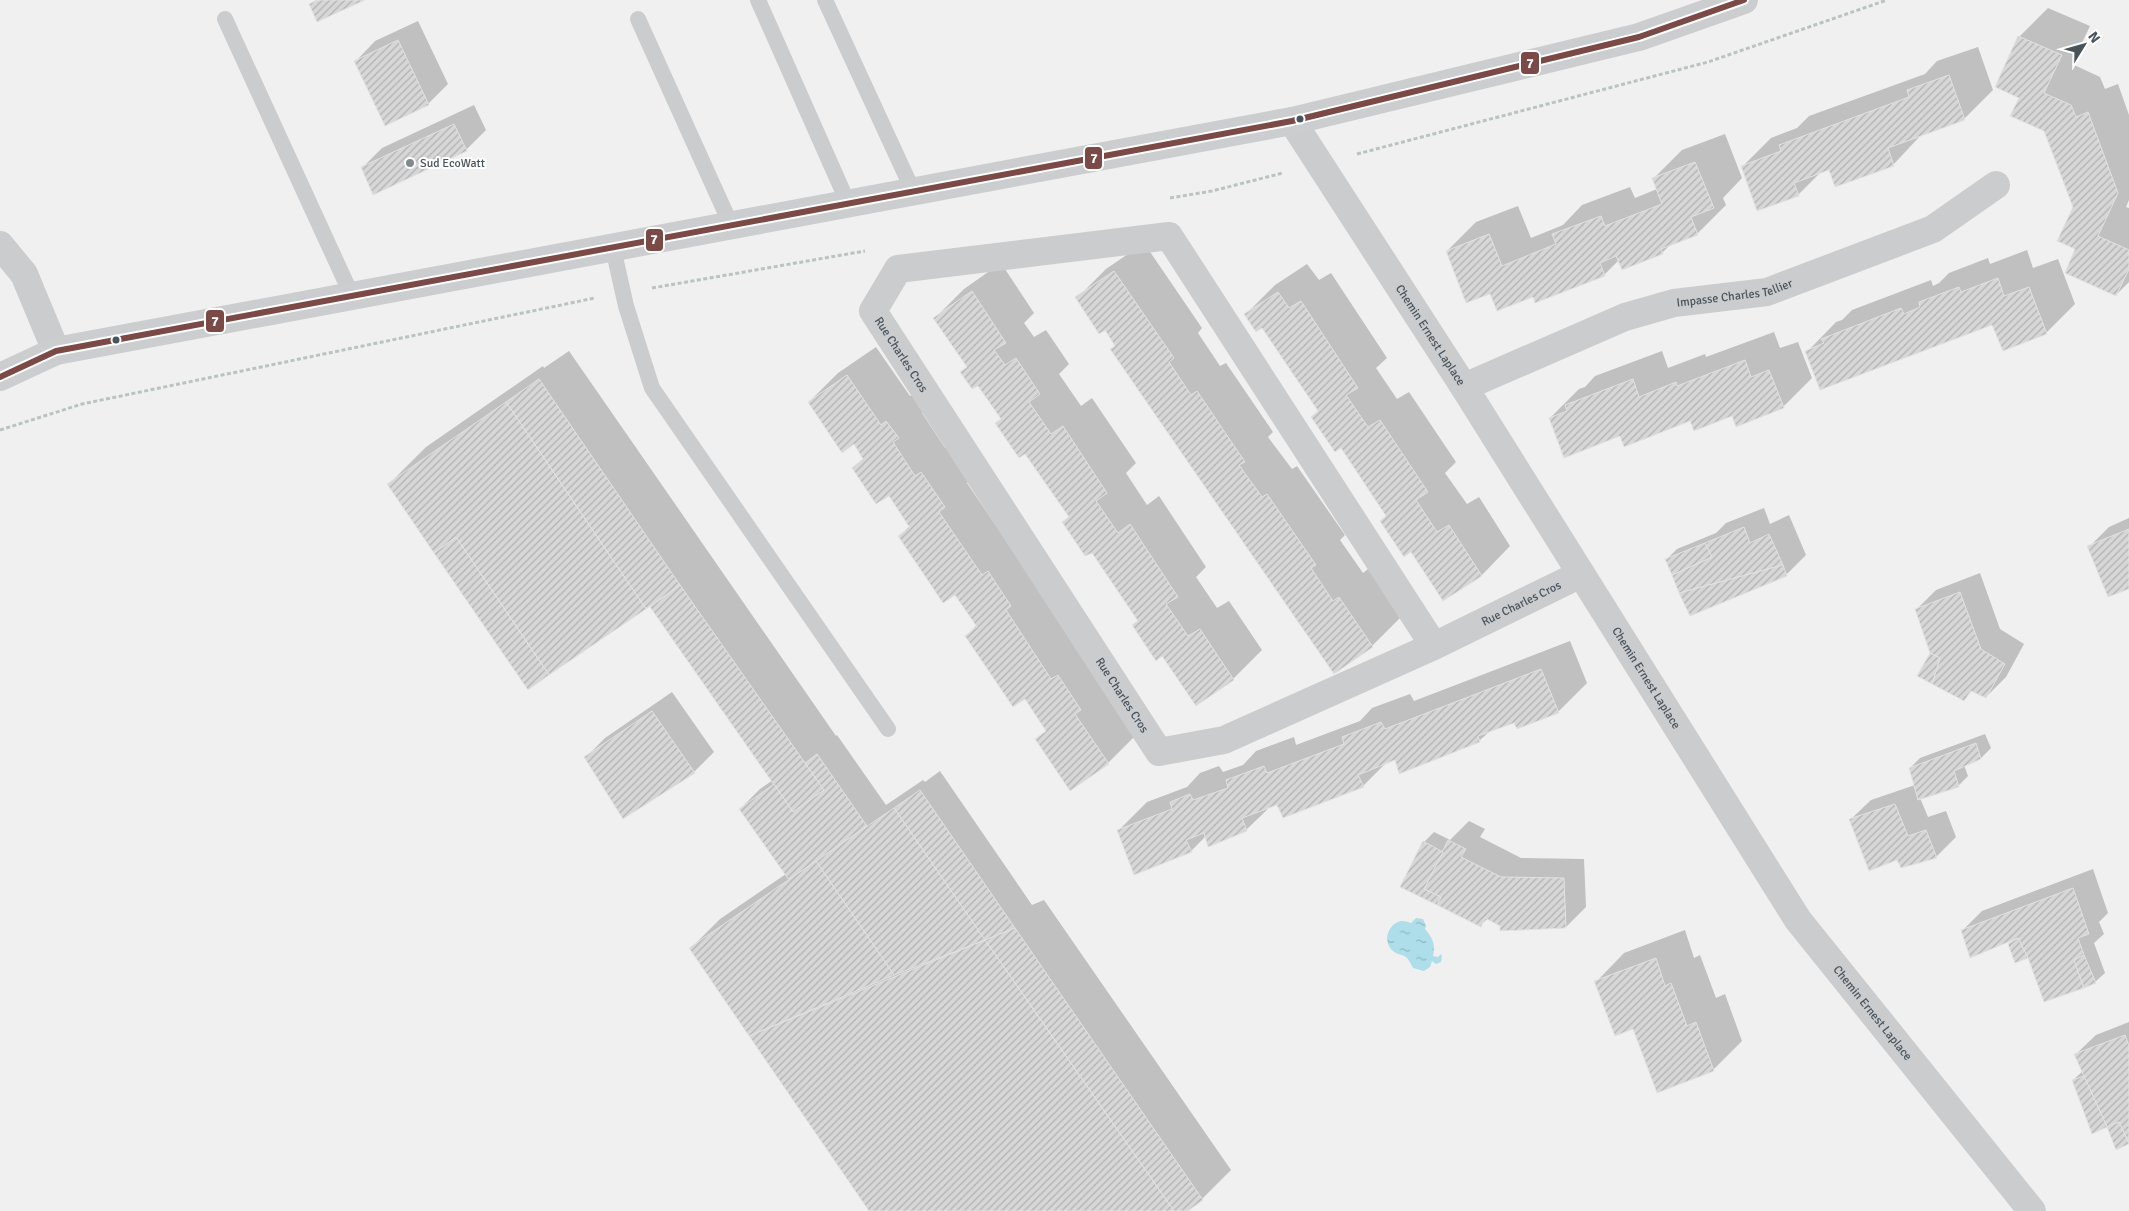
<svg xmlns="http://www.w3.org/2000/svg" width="2129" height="1211" font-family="Signika,sans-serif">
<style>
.water{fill:url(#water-ripples)}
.shadow{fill:#0003}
.building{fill:url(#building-hatch);stroke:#e2e2e3}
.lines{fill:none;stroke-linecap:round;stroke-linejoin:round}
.path{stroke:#b9c3c0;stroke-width:3;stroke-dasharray:4 2.5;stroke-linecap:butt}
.service{stroke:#caccce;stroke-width:16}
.minor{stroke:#caccce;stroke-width:28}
.secondary{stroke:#cbcdcf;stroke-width:28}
.bus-1-casing{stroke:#fff;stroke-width:10}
.bus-1{stroke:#7b4946;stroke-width:6}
.bus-dot{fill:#48535b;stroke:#fff;stroke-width:2}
.poi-dot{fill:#838a8f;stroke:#fff;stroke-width:2}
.labels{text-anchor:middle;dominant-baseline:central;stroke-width:4;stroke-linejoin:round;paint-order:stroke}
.poi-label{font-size:12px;fill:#48535b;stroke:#fff;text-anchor:start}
.street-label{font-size:12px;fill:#48535b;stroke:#fff}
.line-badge{stroke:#fff;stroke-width:2}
.badge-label{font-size:14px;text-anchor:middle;font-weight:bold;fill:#fff}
</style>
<defs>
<pattern id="water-ripples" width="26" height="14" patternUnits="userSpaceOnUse" patternTransform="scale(1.25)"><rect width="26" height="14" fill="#aedee9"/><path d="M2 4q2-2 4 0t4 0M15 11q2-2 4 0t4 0" fill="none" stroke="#90b7c0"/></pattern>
<pattern id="building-hatch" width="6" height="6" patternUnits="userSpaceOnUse" patternTransform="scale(1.25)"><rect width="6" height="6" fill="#d7d7d8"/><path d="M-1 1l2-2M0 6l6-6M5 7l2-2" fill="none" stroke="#b0b1b2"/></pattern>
</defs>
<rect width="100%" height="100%" fill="#f1f0f0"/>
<!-- water -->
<path class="water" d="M1416,918L1423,919L1426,926L1425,929C1432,937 1436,944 1433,956L1438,957L1441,954L1442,956L1441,962L1436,964L1432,961L1430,967L1424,971L1413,968C1411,965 1410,961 1407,958C1403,954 1397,955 1393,951C1384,943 1386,929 1396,923C1401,920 1405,921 1411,923Z"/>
<!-- shadow -->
<g class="shadow">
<path d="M2048,8L2090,26L2072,64L2100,77L2105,89L2118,84L2129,115V200L2126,207L2129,208V282L2116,295L2076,249L2074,207L2045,130L2020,97L2019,37Z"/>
<path d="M418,21L448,84L428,104L356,61L375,41Z"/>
<path d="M1978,47L1993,90L1964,119L1922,134L1893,165L1830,168L1821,172L1798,195L1742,167L1771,138L1797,128L1809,116L1925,74L1937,61Z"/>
<path d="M474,105L486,130L466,150L362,168L382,148Z"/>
<path d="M1725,134L1742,178L1723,198L1726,205L1697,234L1672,243L1662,253L1619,260L1604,275L1534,295L1491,292L1447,251L1476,222L1518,206L1531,238L1563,225L1582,205L1630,187L1635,198L1657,189L1653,179L1682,150Z"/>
<path d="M1144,243L1202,328L1198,333L1220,366L1226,363L1273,432L1268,437L1292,469L1297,466L1345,535L1340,540L1363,573L1368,569L1401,617L1372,646L1112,349L1116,345L1105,328L1077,298L1106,269Z"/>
<path d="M2027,250L2033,268L2058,259L2075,304L2046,333L1993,323L1807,352L1836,322L1842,320L1852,310L1931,280L1933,286L1939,283L1949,273L1988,258L1990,264Z"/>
<path d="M1001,263L1034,313L1024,323L1034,337L1046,330L1069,364L1059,374L1081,406L1092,398L1136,463L1126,473L1147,505L1159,496L1206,567L1196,577L1217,608L1229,601L1262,650L1233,679L1163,655L1092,551L1064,522L1069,516L935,318L964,289Z"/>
<path d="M1307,264L1319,280L1331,273L1387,358L1376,368L1397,399L1409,392L1456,462L1445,473L1467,504L1479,497L1510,546L1482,575L1444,600L1263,326L1246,314L1275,285Z"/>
<path d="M1774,332L1780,348L1798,342L1812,378L1783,407L1690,420L1621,434L1550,418L1579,389L1585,387L1595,376L1662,351L1668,368L1705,354L1706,357Z"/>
<path d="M876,347L910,396L916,393L927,408L922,413L945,448L950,444L973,477L967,483L1137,734L1108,763L1037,740L1047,730L1025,698L966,636L977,625L956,594L899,536L910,526L889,495L853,468L864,458L854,442L809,402L838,373Z"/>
<path d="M569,351L836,736L837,735L886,805L923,780L925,782L940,771L1032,905L1044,900L1231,1170L1202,1199L1185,1211H871L691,948L720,919L786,874L740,809L760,789L773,780L650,605L389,484L426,447L543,366L544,368Z"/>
<path d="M1764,508L1770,524L1789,515L1806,555L1786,575L1667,559L1677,549L1716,533L1726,523Z"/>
<path d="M2129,518V587L2089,547L2109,527Z"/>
<path d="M1980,573L2000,629L2024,644L2006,677L1986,697L1973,690L1963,699L1916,610L1936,590Z"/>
<path d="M1570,641L1587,683L1558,712L1515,721L1490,731L1479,741L1395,759L1387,762L1363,786L1278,803L1271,806L1246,830L1206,836L1191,851L1118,831L1147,802L1187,787L1200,773L1219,766L1223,772L1243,765L1256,751L1294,737L1296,745L1360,721L1372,708L1410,694L1414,701Z"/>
<path d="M672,692L714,752L694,772L623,817L585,758L605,738Z"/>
<path d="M1985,734L1991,748L1981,758L1964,765L1968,776L1958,786L1920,798L1928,817L1946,811L1956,837L1936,857L1897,859L1851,819L1871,800L1915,785L1910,768L1920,758Z"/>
<path d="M1469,821L1485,829L1480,837L1521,858L1584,859L1586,907L1566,927L1501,925L1488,918L1481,925L1424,842L1434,832L1450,840Z"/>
<path d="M2093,869L2108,913L2099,922L2104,934L2094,943L2105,973L2095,982L2029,957L2009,944L2015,939L1962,931L1982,911Z"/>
<path d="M1685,930L1694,958L1700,955L1716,998L1725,994L1742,1041L1713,1070L1634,1028L1596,982L1624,953Z"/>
<path d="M2129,1022V1143L2116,1148L2108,1128L2073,1080L2083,1071L2076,1054L2096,1035Z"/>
</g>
<!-- building -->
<g class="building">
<path d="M317,0H365L317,22L309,4Z"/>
<path d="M2018,36L2062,55L2044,93L2071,105L2076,117L2088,112L2118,193L2098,236L2129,250V269L2116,296L2065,273L2075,249L2057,241L2073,207L2044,131L2010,116L2019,98L1995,87Z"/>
<path d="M398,40L429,105L385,126L354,61Z"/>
<path d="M1949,75L1965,120L1888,148L1894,166L1835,187L1829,170L1794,183L1799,196L1757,211L1741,166L1781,151L1779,145L1909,97L1907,90Z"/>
<path d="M454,124L467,151L373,195L361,167Z"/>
<path d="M1695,162L1714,208L1691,217L1698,235L1661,249L1663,254L1622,270L1616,256L1600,263L1605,276L1535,303L1533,297L1497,311L1490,294L1466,303L1446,251L1489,234L1502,266L1556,244L1552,234L1601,216L1605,226L1662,204L1652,178Z"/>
<path d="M1114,271L1174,358L1169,362L1191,395L1197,391L1245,462L1239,465L1262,497L1267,494L1316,565L1311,568L1333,601L1339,597L1373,647L1334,674L1110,349L1115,346L1105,330L1099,334L1075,297Z"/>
<path d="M1998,278L2004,296L2029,287L2047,334L2003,351L1992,325L1820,390L1805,351L1824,343L1821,339L1901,308L1904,314L1920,307L1919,302L1959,287L1961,292Z"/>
<path d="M972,291L1006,343L994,350L1005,365L1016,358L1040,394L1029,402L1051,434L1063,426L1107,493L1096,501L1118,533L1130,524L1178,597L1166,604L1188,636L1200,629L1234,680L1196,706L1162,656L1156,661L1132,625L1138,621L1092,553L1085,556L1062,522L1069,517L1025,454L1019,458L995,423L1001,419L978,386L972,389L960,372L967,367L933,318Z"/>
<path d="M1278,292L1289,308L1301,301L1358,388L1346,395L1368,427L1380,420L1428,492L1416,500L1437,532L1449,525L1482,576L1443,601L1411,552L1404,557L1380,521L1386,516L1341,448L1335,452L1311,417L1318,411L1262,328L1256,332L1244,314Z"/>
<path d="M1745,360L1751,377L1769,370L1784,408L1736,427L1732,416L1694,431L1690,421L1624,447L1620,436L1564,458L1549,418L1567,411L1565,405L1633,379L1639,397L1676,382L1677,386Z"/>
<path d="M847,375L881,425L886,421L899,438L893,442L915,476L921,472L945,507L939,512L982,575L988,571L1011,606L1006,610L1051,679L1058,675L1081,710L1075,714L1109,764L1070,791L1035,739L1046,731L1025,699L1013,707L965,636L977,627L955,595L943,603L898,536L910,528L889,496L876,504L852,468L863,459L854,444L842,453L808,402Z"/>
<path d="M539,379L680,585L646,609L506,402Z"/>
<path d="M506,402L646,609L549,675L456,537L434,553L387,484Z"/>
<path d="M1744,527L1750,543L1769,534L1783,565L1679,593L1672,575L1712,557L1705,543Z"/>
<path d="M2129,529V589L2108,597L2087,546Z"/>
<path d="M456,537L549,675L528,690L434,553Z"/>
<path d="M1705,543L1712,557L1672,575L1665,559Z"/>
<path d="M1783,565L1787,576L1690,616L1679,593Z"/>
<path d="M680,585L824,790L793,812L650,607Z"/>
<path d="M1960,592L1981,649L2005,664L1986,698L1971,691L1964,701L1932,684L1940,658L1930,653L1915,609Z"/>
<path d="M1930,653L1940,658L1932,684L1917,676Z"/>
<path d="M1541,669L1559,713L1517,729L1514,723L1478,736L1480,742L1399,774L1395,760L1358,775L1364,787L1283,818L1277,805L1242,818L1247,831L1208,847L1204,833L1186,840L1192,852L1134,875L1117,830L1172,809L1170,802L1190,794L1193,800L1228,788L1226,780L1264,766L1267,773L1344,744L1342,737L1381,722L1385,729Z"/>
<path d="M652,711L695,773L623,819L584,757Z"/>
<path d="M1976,743L1981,759L1954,771L1959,787L1918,800L1909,768Z"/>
<path d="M817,754L867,826L789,880L739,809L774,784L793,812L824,790L805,763Z"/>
<path d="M920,790L1015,928L985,940L894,808Z"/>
<path d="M1895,804L1908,836L1926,830L1937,858L1901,868L1897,860L1869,871L1849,819Z"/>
<path d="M894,808L985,940L894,975L816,861Z"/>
<path d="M1448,840L1466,849L1461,857L1501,877L1564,878L1566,928L1500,931V926L1485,918L1481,927L1437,905L1441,897L1424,889Z"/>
<path d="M1423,841L1443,852L1424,889L1441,897L1437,905L1400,887Z"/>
<path d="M816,861L894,975L749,1036L689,948Z"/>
<path d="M2073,888L2089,934L2078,938L2084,955L2074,960L2084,988L2044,1002L2028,958L2018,938L1970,958L1961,930Z"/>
<path d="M1015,928L1203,1200L1188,1211H1174L985,940Z"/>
<path d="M2018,938L2028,958L2015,963L2008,944Z"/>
<path d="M985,940L1174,1211H869L749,1036Z"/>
<path d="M2084,955L2096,983L2084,988L2074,960Z"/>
<path d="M1656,958L1665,986L1671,983L1687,1026L1696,1022L1714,1071L1657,1093L1633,1029L1615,1036L1594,981Z"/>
<path d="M2125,1035L2129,1046V1143L2119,1122L2107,1127L2074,1054Z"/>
<path d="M2084,1076L2107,1127L2092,1134L2072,1080Z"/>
<path d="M2119,1122L2129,1144L2116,1150L2107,1127Z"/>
</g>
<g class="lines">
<!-- path -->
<g class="path">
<path d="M1357,154L1708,62L1887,0"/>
<path d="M1170,198L1212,191L1283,173"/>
<path d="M652,288L865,251"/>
<path d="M0,430L82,404L595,298"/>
</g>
<!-- service -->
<g class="service">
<path d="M758,0L848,203"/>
<path d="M825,0L913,191"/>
<path d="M225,19L352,296"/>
<path d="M638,19L731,225"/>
<path d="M613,248L626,306L652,388L888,729"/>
</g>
<!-- minor -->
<g class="minor">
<path id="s1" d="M1292,121L1464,387L1798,920L2032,1211"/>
<path d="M0,245L24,274L56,351"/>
<path id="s2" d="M1464,387L1625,317L1674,303L1767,292L1933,229L1996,185"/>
<path id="s3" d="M1434,646L1169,236L898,269L873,311L1159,752L1224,740L1434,646L1581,574"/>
</g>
<!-- secondary -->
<path class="secondary" d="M0,377L56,351L1292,121L1639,37L1744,0"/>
<defs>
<path id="bus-1" d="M0,377L56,351L1292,121L1639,37L1744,0"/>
</defs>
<!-- bus-1 casing -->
<use href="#bus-1" class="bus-1-casing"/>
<!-- bus-1 -->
<use href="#bus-1" class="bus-1"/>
</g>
<!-- markers -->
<g class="bus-dot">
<circle cx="1300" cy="119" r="4.5"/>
<circle cx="116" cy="340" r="4.5"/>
</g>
<circle class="poi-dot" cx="410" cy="163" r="5"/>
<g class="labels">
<!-- poi labels -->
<g class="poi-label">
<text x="420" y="163">Sud EcoWatt</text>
</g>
<!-- street labels -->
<g class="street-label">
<text stroke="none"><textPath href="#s2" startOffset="288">Impasse Charles Tellier</textPath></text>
<text stroke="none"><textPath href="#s1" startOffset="255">Chemin Ernest Laplace</textPath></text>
<text stroke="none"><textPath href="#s3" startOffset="862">Rue Charles Cros</textPath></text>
<text stroke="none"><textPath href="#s3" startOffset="1729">Rue Charles Cros</textPath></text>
<text stroke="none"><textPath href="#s1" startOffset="660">Chemin Ernest Laplace</textPath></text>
<text stroke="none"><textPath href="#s3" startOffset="1268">Rue Charles Cros</textPath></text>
<text stroke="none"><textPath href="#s1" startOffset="1065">Chemin Ernest Laplace</textPath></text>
</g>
</g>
<g class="line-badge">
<rect x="1520" y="51" width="20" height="24" rx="5" fill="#7b4946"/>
<rect x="1084" y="146" width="19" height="24" rx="5" fill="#7b4946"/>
<rect x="645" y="228" width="19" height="24" rx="5" fill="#7b4946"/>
<rect x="205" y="309" width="20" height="24" rx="5" fill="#7b4946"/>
</g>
<g class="badge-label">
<text x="1530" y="68">7</text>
<text x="1094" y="163">7</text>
<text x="654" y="244">7</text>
<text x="215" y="326">7</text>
</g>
<!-- north arrow -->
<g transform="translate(2084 45) rotate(53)" stroke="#ffffff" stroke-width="4" paint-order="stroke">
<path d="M0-4L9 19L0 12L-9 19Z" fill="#48535b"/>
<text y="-8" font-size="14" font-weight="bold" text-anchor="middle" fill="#48535b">N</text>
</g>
</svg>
